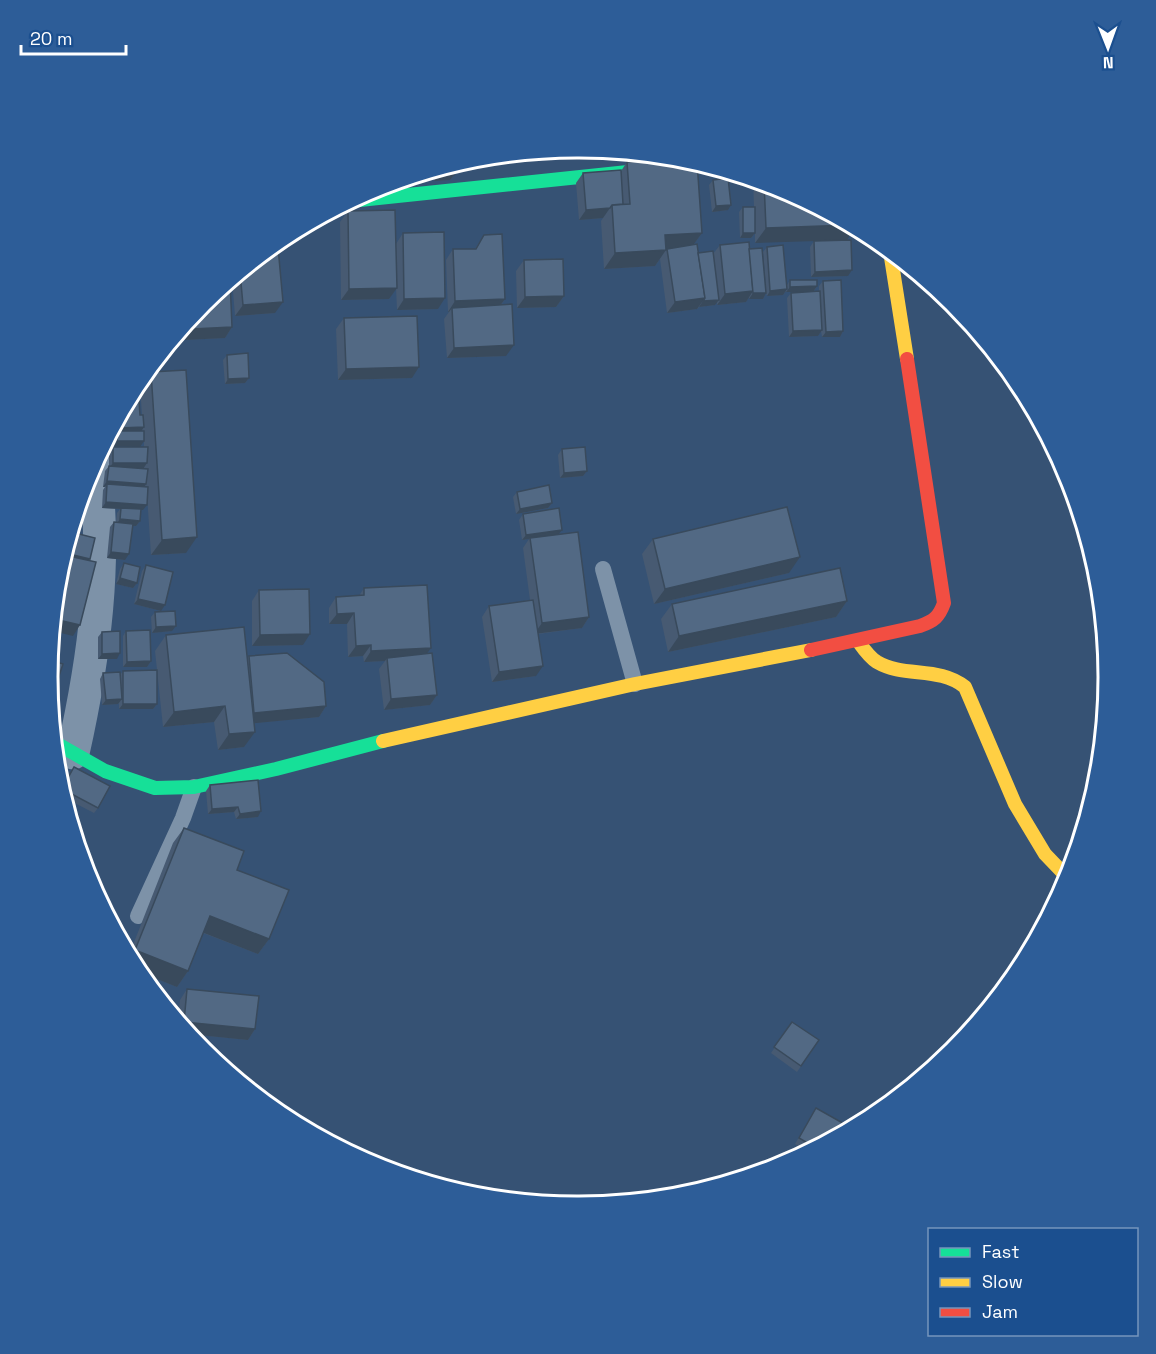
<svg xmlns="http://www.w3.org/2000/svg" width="1156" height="1354" font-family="'Space Grotesk',sans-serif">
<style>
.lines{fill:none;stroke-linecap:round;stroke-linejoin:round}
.lane{stroke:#7d92a8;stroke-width:16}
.street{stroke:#7d92a8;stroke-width:33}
.fast{stroke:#16e098;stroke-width:14}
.slow{stroke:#ffcf43;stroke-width:14}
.jam{stroke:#f24e42;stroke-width:14}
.wall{fill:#475a72}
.shaded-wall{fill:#394a5c}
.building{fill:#526984;stroke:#394a5c;stroke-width:1.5}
.rim{fill:none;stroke:#fff;stroke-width:3}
</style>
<rect width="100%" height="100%" fill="#365274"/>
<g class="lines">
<!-- lane -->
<g class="lane">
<path d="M603,569L635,684"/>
<path d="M138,916L183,818L194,787"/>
</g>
<!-- street -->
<path class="street" d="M73,753C94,659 108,559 94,463"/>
<!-- fast -->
<g class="fast">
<path d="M350,201L704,164"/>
<path d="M54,742L105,771L155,788L194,787L276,769L383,741"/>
</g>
<!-- slow -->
<g class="slow">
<path d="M890,251L907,359"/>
<path d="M858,641C863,648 869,657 877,662C904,678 939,666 965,687L1015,804L1045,854L1068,878"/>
<path d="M383,741L635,684L811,650"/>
</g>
<!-- jam -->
<path class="jam" d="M811,650L920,626C934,621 939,617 944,603L907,359"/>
</g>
<!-- wall -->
<g class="wall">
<path d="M500,155L496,162L478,164V157Z"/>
<path d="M472,158L468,169H454V175L450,180L434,181V169Z"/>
<path d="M627,162L702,233L693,245L698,253L713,254L720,245L749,249L766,288L763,252L767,247L787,285L790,280L817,286L814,291H819V286L823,281L843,331L840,337H822L821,331L818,336L789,337L787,298L791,293L800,292H786V291L783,295L767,296L766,293L763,299H749V297L746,302L717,305V302L715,305L699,307L697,309L667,313L660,259L655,266L604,269L601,221L603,218L579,220L576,183L583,173L621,171Z"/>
<path d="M753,179L781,187L855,227L755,243V233L751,238H740L739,212L743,207H754Z"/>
<path d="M713,180L728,210L712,212L709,185Z"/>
<path d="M348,211L396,244L403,233L438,309L397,310L396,288L389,299L341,300L340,222Z"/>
<path d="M484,235L505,299L501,305L506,356L447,358L444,319L449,312H448L446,260L453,249H475Z"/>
<path d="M814,241L848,276L811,277L810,247Z"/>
<path d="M270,247L275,313L235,316L232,279Z"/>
<path d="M524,260L564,296L556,307L517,308L516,271Z"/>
<path d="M203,302L232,327L225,338L184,340V326Z"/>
<path d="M344,318L412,378L338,380L336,329Z"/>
<path d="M227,355L249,378L245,383L225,384L223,360Z"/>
<path d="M151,372L186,553L151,555L147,495L143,510H140V521L136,526H132L125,560L107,558L110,527L114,522H116L117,513L120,509L102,508L103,490L105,487H103L105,471L109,466V452L113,447H144V442L114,446V436L116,434L115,424L120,416H122V411L127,401L140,415H142L140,387Z"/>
<path d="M562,449L587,471L583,476L560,478L558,455Z"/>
<path d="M517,492L552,503L548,508L516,514L513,497Z"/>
<path d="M523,514L559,534L589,617L582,628L538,634L536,676L492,682L482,617L489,606L530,600L523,548L529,539L522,540L519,520Z"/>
<path d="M653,539L789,573L654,604L642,554Z"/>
<path d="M124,563L137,583L133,588L116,584L120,569Z"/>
<path d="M146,565L161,611L134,604L142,571Z"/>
<path d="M364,588L427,654L437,695L430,705L384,710L379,669L385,661L364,662L363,656L348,657L347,624H329V608L336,597L359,596Z"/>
<path d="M259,590L303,645L252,646V601Z"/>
<path d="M847,601L836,617L668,652L661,619L672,604Z"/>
<path d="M155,612L172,631L152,633L151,617Z"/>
<path d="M126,631L151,661L147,667H123V636Z"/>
<path d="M102,632L117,659H98V637Z"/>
<path d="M166,635L247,658L249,656L326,706L319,717L254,723L244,747L218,750L214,722L163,727L155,651Z"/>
<path d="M123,671L157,704L153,709H119V703L118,704L102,705L100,679L103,673L120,675Z"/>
<path d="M74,767L98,808L94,813L63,797L61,789Z"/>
<path d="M210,785L258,817L236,819L234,812L208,814L206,791Z"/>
<path d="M184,828L237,870L269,939L258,954L203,933L188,971L177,987L137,971L129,955L173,843Z"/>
<path d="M187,989L255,1029L248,1040L189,1034L178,1021L180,1000Z"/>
<path d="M792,1022L819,1040L797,1072L771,1053Z"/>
<path d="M816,1108L843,1133L809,1152L795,1144Z"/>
</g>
<!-- shaded-wall -->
<g class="shaded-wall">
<path d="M500,157L496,162L478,164L482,158Z"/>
<path d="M454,163H472L468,169H450Z"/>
<path d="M438,175H454L450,180L434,181Z"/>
<path d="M731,205L728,210L712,212L716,206Z"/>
<path d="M610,208L603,218L579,220L586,210Z"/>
<path d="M850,225L855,227L847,240L755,243L766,228Z"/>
<path d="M702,233L691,248L667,249L666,250L665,235Z"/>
<path d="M743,233H755L751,238H740Z"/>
<path d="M666,250L655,266L604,269L615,253Z"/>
<path d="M852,270L848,276L811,277L815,272Z"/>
<path d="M817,286L813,292H786L790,287Z"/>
<path d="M397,288L389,299L341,300L349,289Z"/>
<path d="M787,289L783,295L767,296L770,291Z"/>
<path d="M753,291L746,302L717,305L725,294Z"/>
<path d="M753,293H766L763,299H749Z"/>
<path d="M564,296L556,307L517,308L525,297Z"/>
<path d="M445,298L438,309L397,310L404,299Z"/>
<path d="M705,298L697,309L667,313L675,302Z"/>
<path d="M505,299L497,310L452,308L449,312H448L455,301Z"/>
<path d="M719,300L715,305L699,307L703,301Z"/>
<path d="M283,302L275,313L235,316L243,305Z"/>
<path d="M232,327L225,338L184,340L192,329Z"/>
<path d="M822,330L818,336L789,337L793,331Z"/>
<path d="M843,331L840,337H822L826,332Z"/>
<path d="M514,345L506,356L447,358L454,348Z"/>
<path d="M419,367L412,378L338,380L346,369Z"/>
<path d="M249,378L245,383L225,384L228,379Z"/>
<path d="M144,427L140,433L118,431L116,434L119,428Z"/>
<path d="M117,441H144L140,447L114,446Z"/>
<path d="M113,463H147L143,469L109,468Z"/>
<path d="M587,471L583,476L560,478L564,473Z"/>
<path d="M107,481L146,484L143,490L107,484L105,487H103Z"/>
<path d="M106,502L147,505L143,510L102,508Z"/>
<path d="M552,503L548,508L516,514L520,509Z"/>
<path d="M120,519L140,521L136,526L116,525Z"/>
<path d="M562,530L558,535L530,538L529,539L522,540L526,535Z"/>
<path d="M197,537L186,553L151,555L162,540Z"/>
<path d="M111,552L129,554L125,560L107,558Z"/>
<path d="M65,553L90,559L87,564L63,559Z"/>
<path d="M800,557L789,573L654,604L665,589Z"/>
<path d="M120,578L137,583L133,588L116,584Z"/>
<path d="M138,599L165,605L161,611L134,604Z"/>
<path d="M847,601L836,617L668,652L679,636Z"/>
<path d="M354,613L347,624H329L337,614Z"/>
<path d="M589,617L582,628L534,634L542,623Z"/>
<path d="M54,619L80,625L73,636L53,631Z"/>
<path d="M176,626L172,631L152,633L156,627Z"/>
<path d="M310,634L303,645L252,646L260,635Z"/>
<path d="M371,645L363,656L348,657L356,646Z"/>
<path d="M431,648L423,659L387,658L385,661L364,662L371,651Z"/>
<path d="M120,653L117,659H98L102,654Z"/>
<path d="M151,661L147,667H123L127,662Z"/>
<path d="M543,666L536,676L492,682L499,672Z"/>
<path d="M437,695L430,705L384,710L391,699Z"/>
<path d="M122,699L118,704L102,705L106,700Z"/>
<path d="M123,704H157L153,709H119Z"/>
<path d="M225,706L214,722L163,727L174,712Z"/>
<path d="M326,706L319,717L246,724L254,713Z"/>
<path d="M255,732L244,747L218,750L229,734Z"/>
<path d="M238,807L234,812L208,814L212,809Z"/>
<path d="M261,811L258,817L236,819L240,814Z"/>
<path d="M210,916L269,939L258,954L199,931Z"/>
<path d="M135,950L188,971L177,987L137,971L130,958Z"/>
<path d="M184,1022L255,1029L248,1040L189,1034L182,1026Z"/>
</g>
<!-- building -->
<g class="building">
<path d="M500,155V157L482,158V156Z"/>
<path d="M472,158V163H454V175H438V168Z"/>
<path d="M684,158L697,162L702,233L665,235L666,250L615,253L612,205L630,204L627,162Z"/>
<path d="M621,170L623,204L612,205L610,208L586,210L583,173Z"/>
<path d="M728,178L731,205L716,206L713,180Z"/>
<path d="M764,182L781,187L850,225L766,228Z"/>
<rect x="743" y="207" width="12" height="26"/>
<path d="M395,210L397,288L349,289L348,211Z"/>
<path d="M444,232L445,298L404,299L403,233Z"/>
<path d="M502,234L505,299L455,301L453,249H476L484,235Z"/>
<path d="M851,240L852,270L815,272L814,241Z"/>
<path d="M749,242L753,291L725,294L720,245Z"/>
<path d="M697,244L705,298L675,302L667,249Z"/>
<path d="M783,245L787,289L770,291L767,247Z"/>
<path d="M270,247H278L283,302L243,305L240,272Z"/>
<path d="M762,248L766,293H753L749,249Z"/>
<path d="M713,251L719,300L703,301L705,298L698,253Z"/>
<path d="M563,259L564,296L525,297L524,260Z"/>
<path d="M230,280L232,327L192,329L191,317L203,302Z"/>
<path d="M790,280H817V286L790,287Z"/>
<path d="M841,280L843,331L826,332L823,281Z"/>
<path d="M820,291L822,330L793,331L791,293Z"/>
<path d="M512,304L514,345L454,348L452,308Z"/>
<path d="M417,316L419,367L346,369L344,318Z"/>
<path d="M248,353L249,378L228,379L227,355Z"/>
<path d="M186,370L197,537L162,540L151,372Z"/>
<path d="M127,401H139L140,415H143L144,427L119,428V416H126V404Z"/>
<path d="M118,431H144V441H117Z"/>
<path d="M113,447H148L147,463H113Z"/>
<path d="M585,447L587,471L564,473L562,449Z"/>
<path d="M109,466L148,469L146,484L107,481Z"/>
<path d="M107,484L148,487L147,505L106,502Z"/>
<path d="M549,485L552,503L520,509L517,492Z"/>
<path d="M787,507L800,557L665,589L653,539Z"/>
<path d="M121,508L141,509L140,521L120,519Z"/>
<path d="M559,508L562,530L526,535L523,514Z"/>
<path d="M114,522L133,524L129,554L111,552Z"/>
<path d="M71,532L95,538L90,559L65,553Z"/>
<path d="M578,532L589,617L542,623L530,538Z"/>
<path d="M64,555L96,562L80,625L54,619L58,573Z"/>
<path d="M124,563L140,567L137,583L120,578Z"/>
<path d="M146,565L173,572L165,605L138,599Z"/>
<path d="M840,568L847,601L679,636L672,604Z"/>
<path d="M427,585L431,648L371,651V645L356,646L354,613L337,614L336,597L364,595V588Z"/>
<path d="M309,589L310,634L260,635L259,590Z"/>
<path d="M533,600L543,666L499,672L489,606Z"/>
<path d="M175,611L176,626L156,627L155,612Z"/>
<path d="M244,627L255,732L229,734L225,706L174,712L166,635Z"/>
<path d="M150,630L151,661L127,662L126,631Z"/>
<path d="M120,631V653L102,654V632Z"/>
<path d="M287,653L324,682L326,706L254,713L249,656Z"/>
<path d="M432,653L437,695L391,699L387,658Z"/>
<path d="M50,660L63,664L52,697L50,696L48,677Z"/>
<path d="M157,670V704H123V671Z"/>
<path d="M120,672L122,699L106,700L103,673Z"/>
<path d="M74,767L110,786L98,808L62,789Z"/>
<path d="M258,780L261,811L240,814L238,807L212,809L210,785Z"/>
<path d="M184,828L244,851L237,870L289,890L269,939L210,916L188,971L135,950Z"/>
<path d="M187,989L259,996L255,1029L184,1022Z"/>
<path d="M792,1022L819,1040L801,1066L774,1047Z"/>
<path d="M816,1108L848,1126L843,1133L816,1148L799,1138Z"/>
</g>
<!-- crop -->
<path d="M0 0H1156V1354H0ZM577 158H579A519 519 0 0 1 1098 677V677A519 519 0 0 1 579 1196H577A519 519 0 0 1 58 677V677A519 519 0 0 1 577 158Z" fill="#2d5d98" fill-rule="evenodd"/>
<path class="rim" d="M577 158H579A519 519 0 0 1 1098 677V677A519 519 0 0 1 579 1196H577A519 519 0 0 1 58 677V677A519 519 0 0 1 577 158Z"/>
<!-- legend -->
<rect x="928" y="1228" width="210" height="108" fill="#1b4f8f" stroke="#7695bc" stroke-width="1.5"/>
<rect x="940" y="1248" width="30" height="9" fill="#16e098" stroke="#7695bc" stroke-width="1.5"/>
<text x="982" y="1258" font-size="18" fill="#ffffff">Fast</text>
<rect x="940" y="1278" width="30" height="9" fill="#ffcf43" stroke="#7695bc" stroke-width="1.5"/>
<text x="982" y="1288" font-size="18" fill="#ffffff">Slow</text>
<rect x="940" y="1308" width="30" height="9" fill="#f24e42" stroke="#7695bc" stroke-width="1.5"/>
<text x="982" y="1318" font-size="18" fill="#ffffff">Jam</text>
<!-- north arrow -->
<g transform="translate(1108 48) rotate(179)" stroke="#1b4f8f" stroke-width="4.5" paint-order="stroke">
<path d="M0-4.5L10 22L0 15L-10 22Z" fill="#ffffff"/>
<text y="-9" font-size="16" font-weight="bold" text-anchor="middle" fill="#ffffff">N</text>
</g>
<!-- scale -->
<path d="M21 45v9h105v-9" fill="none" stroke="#ffffff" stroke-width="3"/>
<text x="30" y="45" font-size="18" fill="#ffffff" stroke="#1b4f8f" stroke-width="4.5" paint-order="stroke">20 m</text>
</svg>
